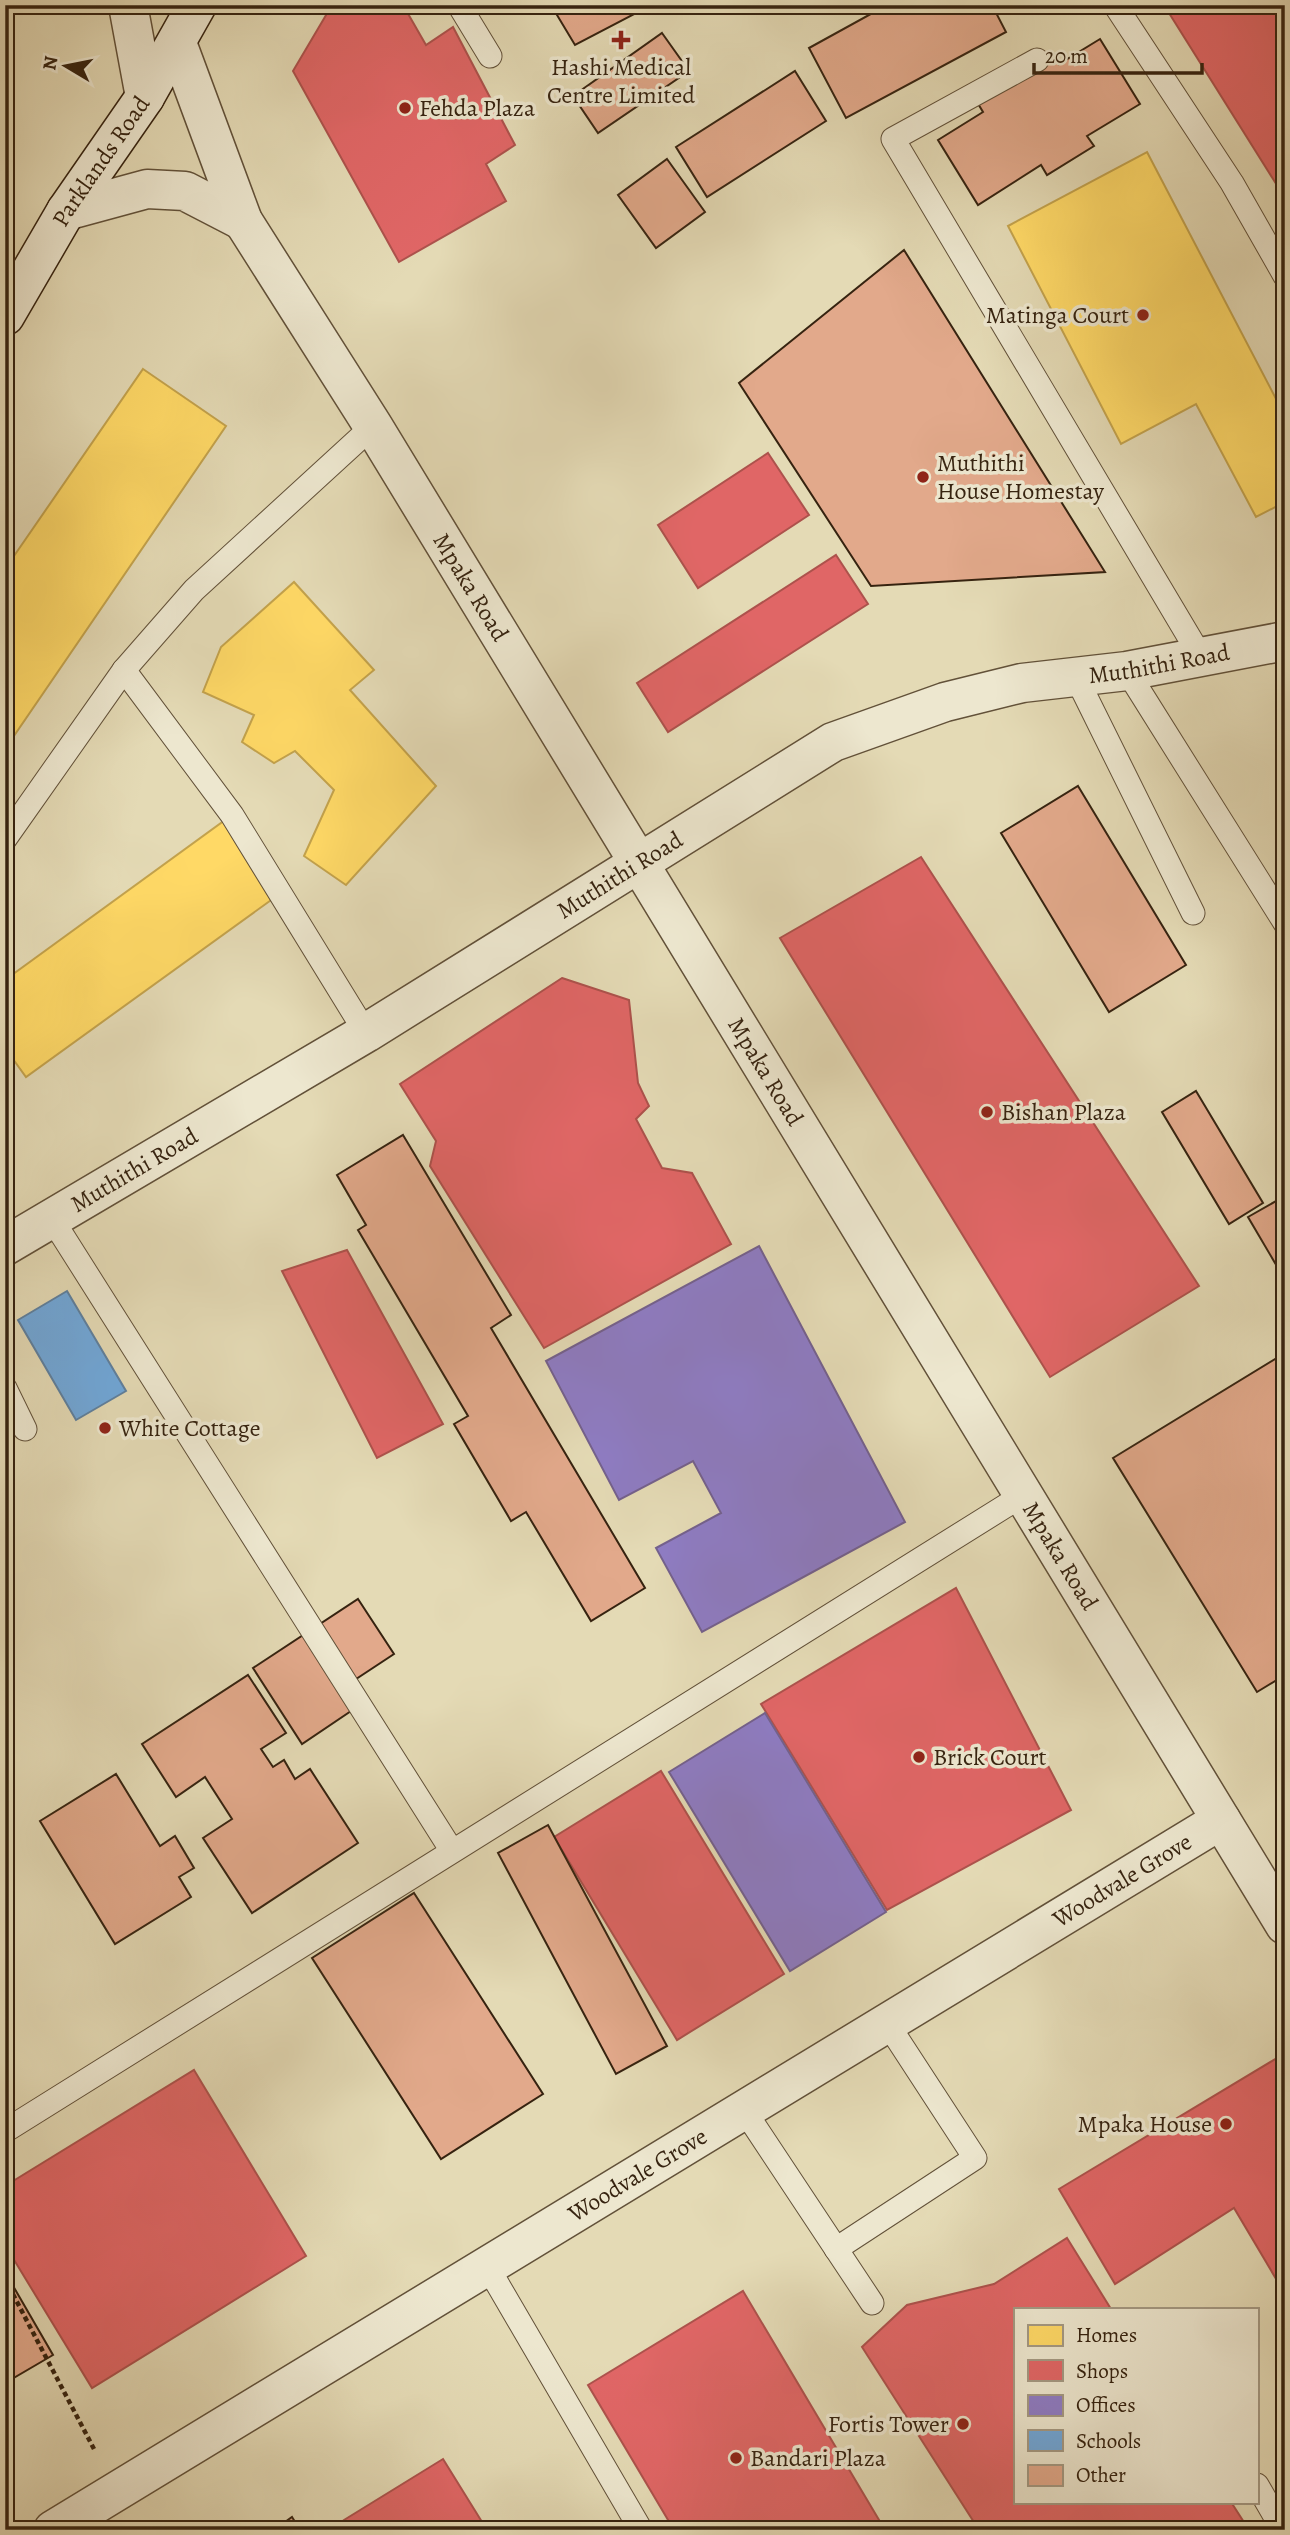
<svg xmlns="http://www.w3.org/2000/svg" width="1290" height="2535" font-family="Alegreya,serif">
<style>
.homes{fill:#ffd966;stroke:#c3a24c;stroke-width:2}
.shops{fill:#e06666;stroke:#ad524c;stroke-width:2}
.offices{fill:#8e7cc3;stroke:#74618d;stroke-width:2}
.schools{fill:#6fa8dc;stroke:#5e809f;stroke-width:2}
.building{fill:#e2a98b;stroke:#362310;stroke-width:2}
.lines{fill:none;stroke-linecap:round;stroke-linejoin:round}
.lane-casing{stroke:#625139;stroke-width:25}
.street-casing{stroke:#625139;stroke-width:41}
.secondary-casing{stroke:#362310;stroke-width:41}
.path{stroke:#362310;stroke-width:4.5;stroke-dasharray:5 3.5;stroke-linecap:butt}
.lane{stroke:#ede7cf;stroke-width:23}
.street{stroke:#ede7cf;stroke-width:38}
.secondary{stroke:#ede7cf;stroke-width:38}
.poi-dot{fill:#8f2418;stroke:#ede7cf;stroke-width:2.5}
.labels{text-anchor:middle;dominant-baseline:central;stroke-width:7;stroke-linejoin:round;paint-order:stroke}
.poi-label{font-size:24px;fill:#362310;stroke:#ede7cf;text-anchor:start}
.street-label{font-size:24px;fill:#362310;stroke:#ede7cf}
</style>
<rect width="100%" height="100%" fill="#e4dab5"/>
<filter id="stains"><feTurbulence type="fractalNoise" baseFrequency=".00286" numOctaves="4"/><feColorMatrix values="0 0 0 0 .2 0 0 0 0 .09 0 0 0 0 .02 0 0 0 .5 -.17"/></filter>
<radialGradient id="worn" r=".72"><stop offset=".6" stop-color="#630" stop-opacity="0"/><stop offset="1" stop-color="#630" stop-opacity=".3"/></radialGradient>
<!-- homes -->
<g class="homes">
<path d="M1147,152L1285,416V502L1256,517L1196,404L1121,444L1008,226Z"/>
<path d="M143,369L226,426L5,749V569Z"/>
<path d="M294,582L374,670L350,690L436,786L346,885L304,856L334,790L295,751L274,763L242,742L254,715L203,692L221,647Z"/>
<path d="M232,815L285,890L26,1077L5,1048V980Z"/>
</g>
<!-- shops -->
<g class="shops">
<path d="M332,5H403L426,45L453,27L515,145L486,164L506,201L399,262L293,71Z"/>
<path d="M1164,5H1285V198Z"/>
<path d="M768,453L809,515L698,588L658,525Z"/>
<path d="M836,555L868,604L668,732L637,683Z"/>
<path d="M921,857L1199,1286L1050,1377L780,938Z"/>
<path d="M562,978L629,1000L638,1083L649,1106L636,1119L662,1168L692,1173L731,1244L544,1348L430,1166L436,1141L400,1084Z"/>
<path d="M347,1250L443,1424L377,1458L282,1271Z"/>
<path d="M956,1588L1071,1810L887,1910L761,1704Z"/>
<path d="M661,1771L784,1974L677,2040L554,1837Z"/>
<path d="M1282,2055L1285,2060V2294L1234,2208L1115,2284L1059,2189Z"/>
<path d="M194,2070L306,2256L92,2388L5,2245V2186Z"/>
<path d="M1067,2238L1111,2309H1015V2502H1231L1249,2530H979L862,2347L907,2305L994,2284Z"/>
<path d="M743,2291L885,2530H674L588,2385Z"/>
<path d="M443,2459L487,2530H350L344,2520Z"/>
</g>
<!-- offices -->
<g class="offices">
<path d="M759,1246L905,1522L702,1632L656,1548L721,1513L693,1461L619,1500L546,1361Z"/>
<path d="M765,1713L886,1912L790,1971L669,1772Z"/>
</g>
<!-- schools -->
<path class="schools" d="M67,1291L126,1391L76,1420L18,1320Z"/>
<!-- building -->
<g class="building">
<path d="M551,5H641L644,9L575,45Z"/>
<path d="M887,5H992L1006,32L846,118L809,48Z"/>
<path d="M662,33L689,71L598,133L573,96Z"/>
<path d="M1100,39L1140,104L1087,136L1094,146L1047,175L1041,165L978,205L938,140L983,112L977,102L1054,55L1059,64Z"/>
<path d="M795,71L826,121L707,197L676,147Z"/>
<path d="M667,159L705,212L656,248L618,195Z"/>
<path d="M904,250L1105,572L871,586L739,383Z"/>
<path d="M1078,786L1186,965L1109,1012L1001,833Z"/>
<path d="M1196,1091L1263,1203L1229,1224L1162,1112Z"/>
<path d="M403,1135L511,1315L491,1328L645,1588L591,1621L526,1512L511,1521L454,1424L468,1416L358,1230L366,1225L337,1175Z"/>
<path d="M1285,1196V1280L1248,1217Z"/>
<path d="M1285,1353V1675L1257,1692L1113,1458Z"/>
<path d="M358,1599L394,1654L341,1689L354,1709L302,1744L253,1668Z"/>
<path d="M248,1675L286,1733L261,1749L273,1767L284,1760L295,1779L310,1769L358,1843L252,1913L203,1838L232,1819L205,1777L176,1797L142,1744Z"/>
<path d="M116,1774L160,1846L175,1836L194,1868L179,1877L191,1897L115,1944L40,1821Z"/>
<path d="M548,1825L667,2046L616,2074L498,1853Z"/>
<path d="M414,1893L543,2094L441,2159L312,1958Z"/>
<path d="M5,2272L53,2355L5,2383Z"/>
<path d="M292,2517L300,2530H274Z"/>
</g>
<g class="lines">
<defs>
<g id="lane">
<path d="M459,5L490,56"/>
<path d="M1115,5L1232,183L1285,276"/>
<path d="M1037,60L893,139L1201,657"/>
<path d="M124,670L232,815L366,1033"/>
<path d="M1127,671L1285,923"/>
<path d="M1076,677L1193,913"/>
<path d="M5,839L124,670L194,590L373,426"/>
<path d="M52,1219L452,1851"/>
<path d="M5,1388L25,1429"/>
<path d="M744,2110L872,2303"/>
<path d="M5,2131L1023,1495"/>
<path d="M836,2249L975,2158L887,2023"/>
<path d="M487,2266L641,2530"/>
<path d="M1257,2485L1283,2530"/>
</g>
<g id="street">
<path d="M128,5L145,97"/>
<path id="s1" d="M177,43L243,221L373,426L1285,1925"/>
<path d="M66,211L147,189L185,191L243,221"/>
<path id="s2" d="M5,1246L366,1033L833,742L945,702L1022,683L1127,671L1285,641"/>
<path id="s3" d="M53,2530L1221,1820"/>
</g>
<g id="secondary">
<path id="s4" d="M5,316L66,211L145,97L197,5"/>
</g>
</defs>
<!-- lane casing -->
<use href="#lane" class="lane-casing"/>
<!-- street casing -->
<use href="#street" class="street-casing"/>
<!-- secondary casing -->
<use href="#secondary" class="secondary-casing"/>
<!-- path -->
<path class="path" d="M5,2279L94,2449"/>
<!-- lane -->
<use href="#lane" class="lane"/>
<!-- street -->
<use href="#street" class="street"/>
<!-- secondary -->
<use href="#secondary" class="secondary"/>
</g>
<!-- markers -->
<g class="poi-dot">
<path d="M617.5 29.5h7v7h7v7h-7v7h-7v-7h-7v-7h7z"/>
<circle cx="405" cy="108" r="7"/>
<circle cx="1143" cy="315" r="7"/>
<circle cx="923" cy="477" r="7"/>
<circle cx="987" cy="1112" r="7"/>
<circle cx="105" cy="1428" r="7"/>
<circle cx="919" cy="1757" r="7"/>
<circle cx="1226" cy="2124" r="7"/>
<circle cx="963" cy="2424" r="7"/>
<circle cx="736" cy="2458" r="7"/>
</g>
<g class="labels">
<!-- poi labels -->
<g class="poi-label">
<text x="621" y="67" text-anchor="middle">Hashi Medical<tspan x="621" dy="28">Centre Limited</tspan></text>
<text x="419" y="108">Fehda Plaza</text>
<text x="1129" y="315" text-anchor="end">Matinga Court</text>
<text x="937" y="463">Muthithi<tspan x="937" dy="28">House Homestay</tspan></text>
<text x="1001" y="1112">Bishan Plaza</text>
<text x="119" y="1428">White Cottage</text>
<text x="933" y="1757">Brick Court</text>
<text x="1212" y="2124" text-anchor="end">Mpaka House</text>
<text x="949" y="2424" text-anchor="end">Fortis Tower</text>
<text x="750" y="2458">Bandari Plaza</text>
</g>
<!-- street labels -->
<g class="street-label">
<text stroke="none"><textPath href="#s4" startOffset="182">Parklands Road</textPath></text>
<text stroke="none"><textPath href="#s1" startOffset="621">Mpaka Road</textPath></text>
<text stroke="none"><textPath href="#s2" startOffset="1306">Muthithi Road</textPath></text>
<text stroke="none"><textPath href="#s2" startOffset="718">Muthithi Road</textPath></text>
<text stroke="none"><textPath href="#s1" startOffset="1188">Mpaka Road</textPath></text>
<text stroke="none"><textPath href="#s2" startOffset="150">Muthithi Road</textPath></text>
<text stroke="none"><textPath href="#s1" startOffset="1755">Mpaka Road</textPath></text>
<text stroke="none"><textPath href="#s3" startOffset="1251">Woodvale Grove</textPath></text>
<text stroke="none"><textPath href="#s3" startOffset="684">Woodvale Grove</textPath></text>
</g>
</g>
<!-- margin -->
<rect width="1290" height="2535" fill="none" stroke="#e4dab5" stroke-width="28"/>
<rect x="7" y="7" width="1276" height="2521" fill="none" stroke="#362310" stroke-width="3.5"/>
<rect x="14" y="14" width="1262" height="2507" fill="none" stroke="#362310" stroke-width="2"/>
<!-- legend -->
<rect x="1014" y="2308" width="245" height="196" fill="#ede7cf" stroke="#a49983" stroke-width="2"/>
<rect x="1028" y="2325" width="35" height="21" fill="#ffd966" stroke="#a49983" stroke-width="2"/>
<text x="1076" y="2342" font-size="21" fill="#362310">Homes</text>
<rect x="1028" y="2360" width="35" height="21" fill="#e06666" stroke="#a49983" stroke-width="2"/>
<text x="1076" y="2378" font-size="21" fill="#362310">Shops</text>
<rect x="1028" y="2395" width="35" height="21" fill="#8e7cc3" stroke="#a49983" stroke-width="2"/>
<text x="1076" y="2412" font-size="21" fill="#362310">Offices</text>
<rect x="1028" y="2430" width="35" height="21" fill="#6fa8dc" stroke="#a49983" stroke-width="2"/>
<text x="1076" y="2448" font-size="21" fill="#362310">Schools</text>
<rect x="1028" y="2465" width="35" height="21" fill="#e2a98b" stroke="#a49983" stroke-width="2"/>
<text x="1076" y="2482" font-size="21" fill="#362310">Other</text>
<!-- north arrow -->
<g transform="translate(66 66) rotate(280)" stroke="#ede7cf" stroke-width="5" paint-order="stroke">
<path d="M0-5L12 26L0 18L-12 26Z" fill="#362310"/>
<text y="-10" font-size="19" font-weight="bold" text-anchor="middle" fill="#362310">N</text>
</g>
<!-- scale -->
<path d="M1034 63v10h168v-10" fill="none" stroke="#362310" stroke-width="3.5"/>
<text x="1045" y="63" font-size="21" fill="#362310" stroke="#ede7cf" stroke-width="5" paint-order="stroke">20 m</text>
<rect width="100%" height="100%" filter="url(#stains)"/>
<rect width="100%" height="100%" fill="url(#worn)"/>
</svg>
